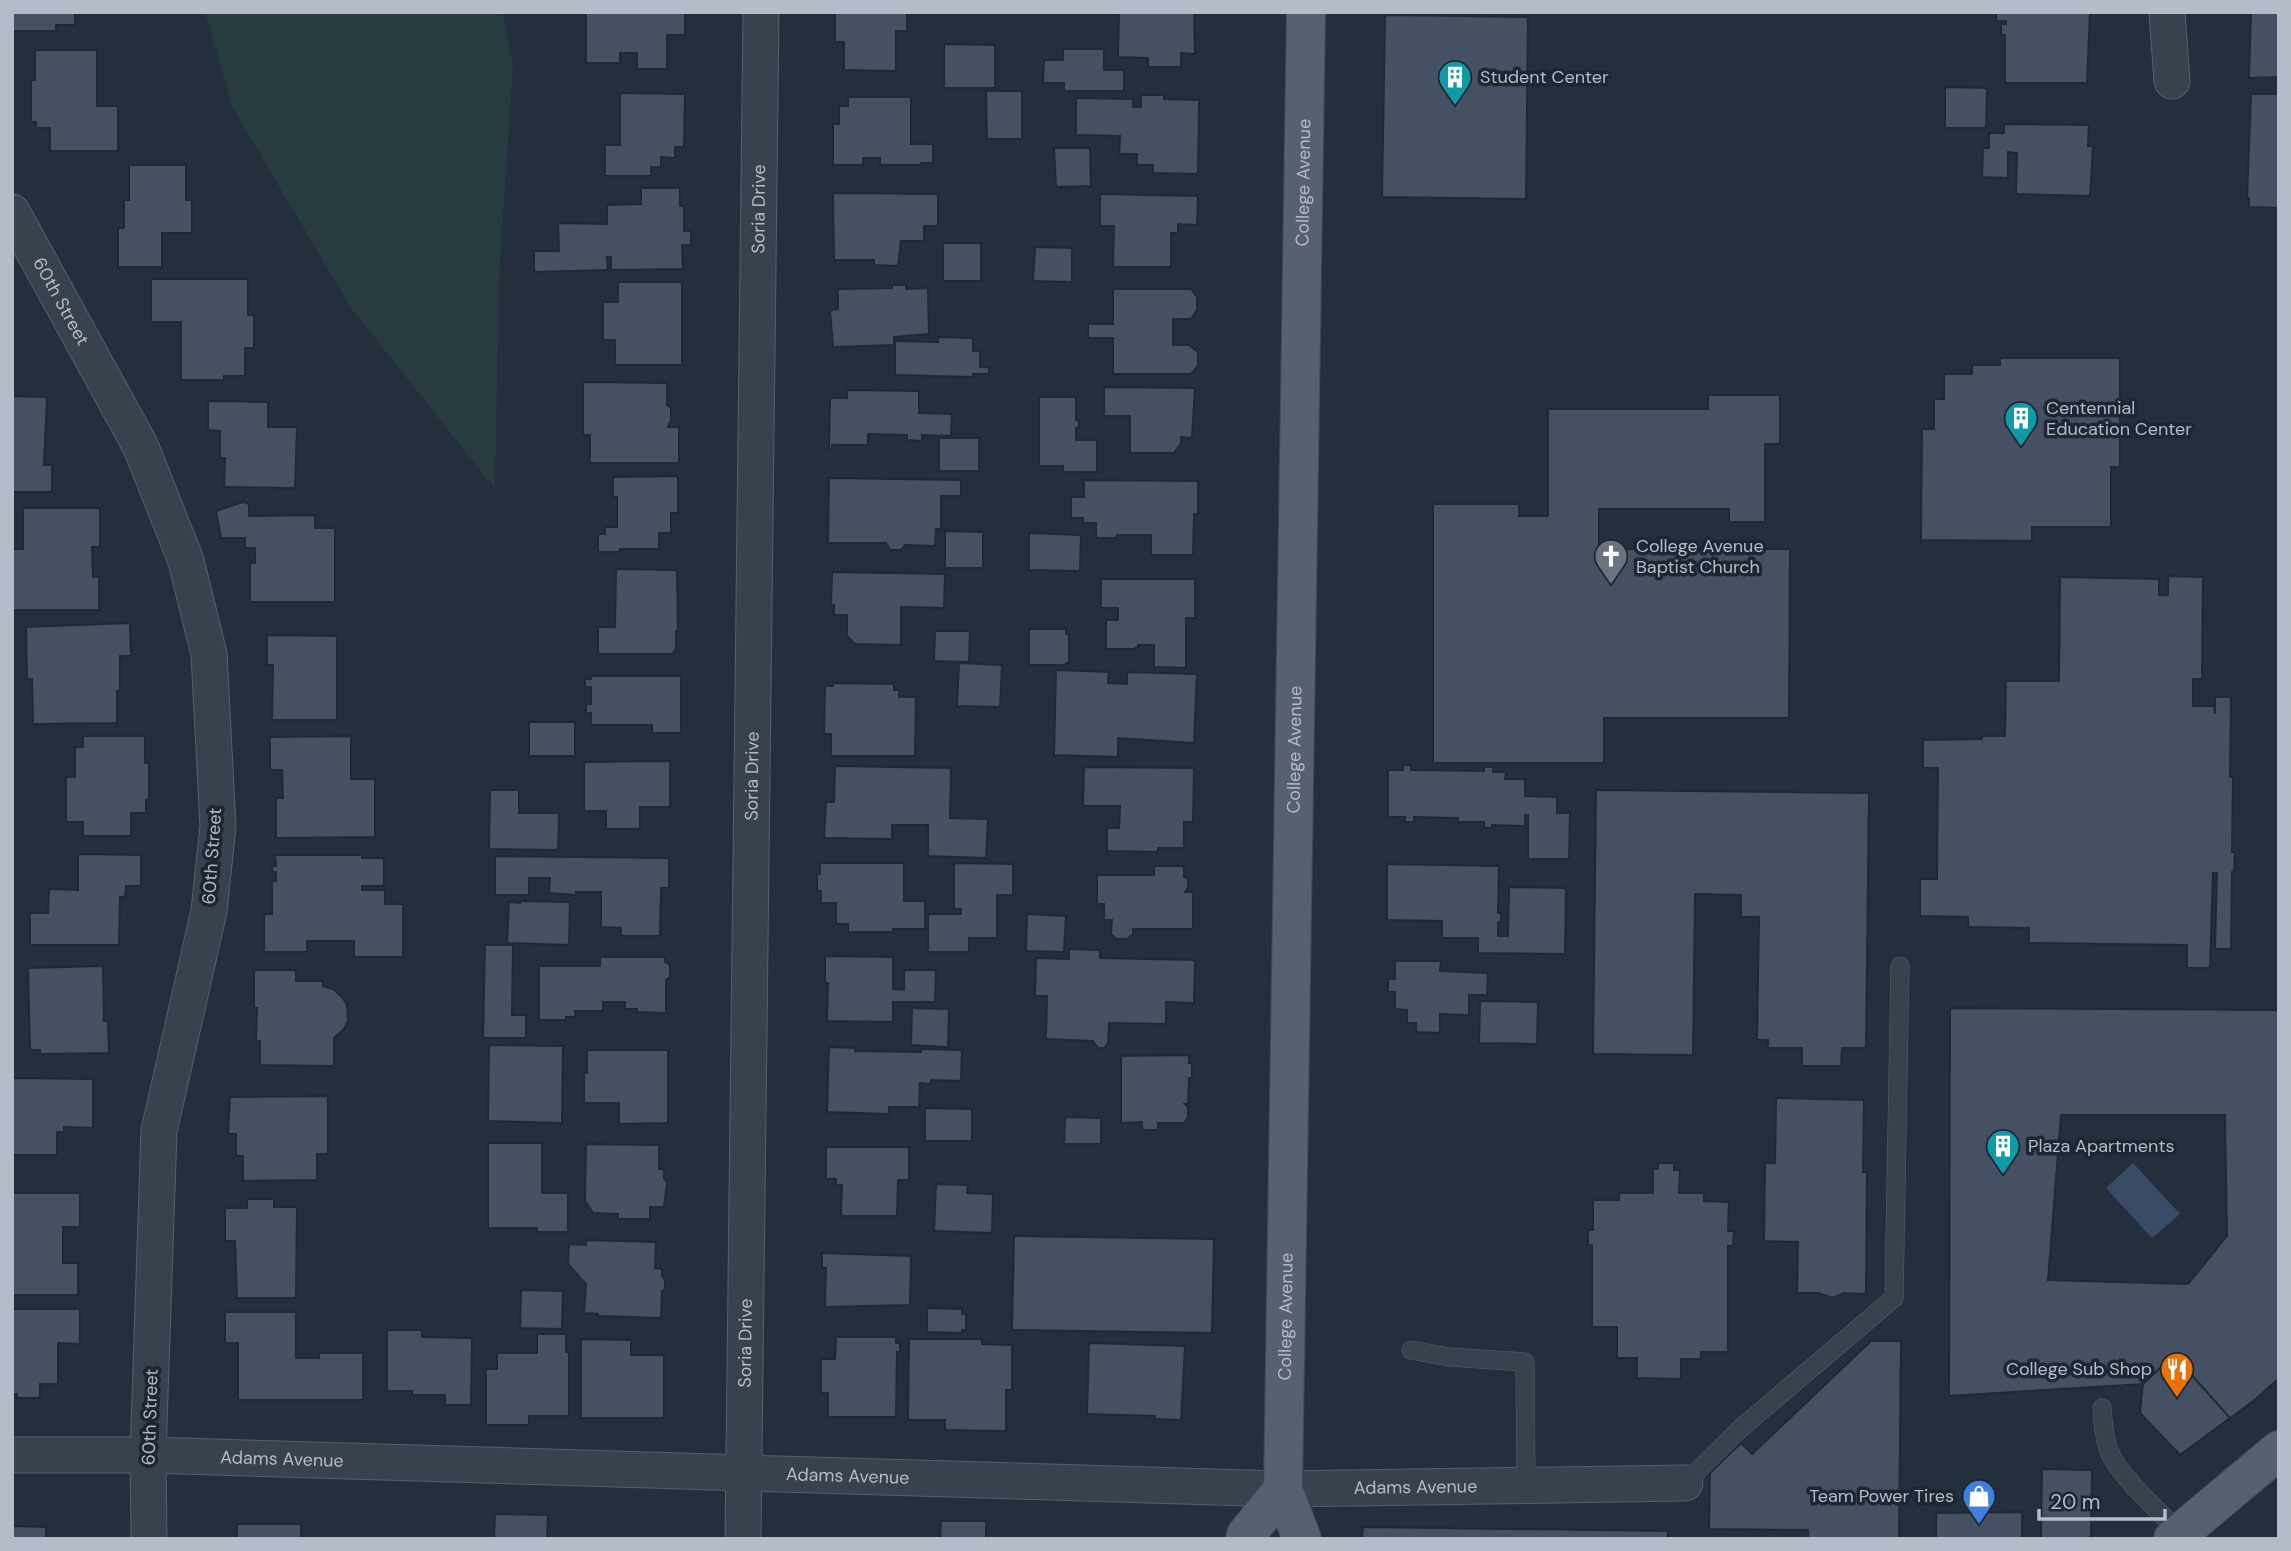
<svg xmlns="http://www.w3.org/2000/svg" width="2291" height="1551" font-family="'DM Sans',sans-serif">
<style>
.green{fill:#263c3f}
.water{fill:#394c67}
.building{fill:#455162;stroke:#1f2835;stroke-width:2;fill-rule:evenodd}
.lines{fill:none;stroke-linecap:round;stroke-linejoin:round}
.service-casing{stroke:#565f6c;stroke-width:19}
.minor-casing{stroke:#565f6c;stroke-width:37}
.primary-casing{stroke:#414a57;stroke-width:40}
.service{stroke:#38414e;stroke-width:18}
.minor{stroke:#38414e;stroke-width:35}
.primary{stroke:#56606e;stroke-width:38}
.labels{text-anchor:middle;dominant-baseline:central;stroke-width:7;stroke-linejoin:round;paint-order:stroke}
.poi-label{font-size:18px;fill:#b4bcc9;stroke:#1d2633;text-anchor:start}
.street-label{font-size:18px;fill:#b4bcc9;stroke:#1d2633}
</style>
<rect width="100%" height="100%" fill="#242f3e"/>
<!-- green -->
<path class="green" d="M205,12H502L513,65L499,279L495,489L352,309L233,109Z"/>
<!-- water -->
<path class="water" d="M2133,1163L2180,1214L2152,1238L2106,1188Z"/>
<!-- building -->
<g class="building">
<path d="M12,12H75V25H56V31H12Z"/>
<path d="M586,12H685V35H667V69H637V53H620V63H586Z"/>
<path d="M835,12H907V31H896V71L844,70V42H835Z"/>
<path d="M1119,12H1194L1195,54L1181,53V67H1148V58L1118,57Z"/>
<path d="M1996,12H2090L2087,83H2005V35H2001V24H2006V21H1996Z"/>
<path d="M2231,12H2279V77L2249,78L2251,12Z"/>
<path d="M1385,15L1528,17L1526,199L1382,197Z"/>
<path d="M944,44L995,45V88H944Z"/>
<path d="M1063,49H1104V70H1124V91H1064V83H1043L1044,60H1063Z"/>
<path d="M35,50H97V106H118V151H50V128H36V122H31V80H35Z"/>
<path d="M1945,87L1987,88L1986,128H1945Z"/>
<path d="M986,91H1022V139H987Z"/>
<path d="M620,93L685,94L684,147H675V158L661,157V167H651V176H605V145H620Z"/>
<path d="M2251,94H2279V208L2249,207V198H2247Z"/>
<path d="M1141,95H1164V99L1199,100L1198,174L1153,173V165H1137V154H1119L1120,136L1076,135V98L1133,99V107H1141Z"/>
<path d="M848,97H911V144H933V163H921V165H880V158H863V165H833V124H839V106H848Z"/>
<path d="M2004,124L2089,125L2088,146H2093L2090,196L2016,194L2017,153L2008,152V178L1982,177L1983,148H1989V133H2004Z"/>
<path d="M1054,148H1090L1091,186L1056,187Z"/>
<path d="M129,165H186V200H192V233H162V267H118V228H124V200H129Z"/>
<path d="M641,188H680V206H684V231H691V245H682L683,269L611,270V257H607L608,270L534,272V251H559L558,223L607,224V205L641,204Z"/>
<path d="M833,193L938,194V226H924V241H901L898,266L874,265V260H834Z"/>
<path d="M1100,194L1198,196L1197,225L1178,224V233H1171V267H1113L1114,226H1100Z"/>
<rect x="943" y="243" width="38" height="38"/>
<path d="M1035,247L1072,248V282L1033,281Z"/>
<path d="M151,279H248V315H254V348H245V376H224V380H181V322H151Z"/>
<path d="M618,282H682V365H615V340H603V302H618Z"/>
<path d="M892,285H906V289L928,288L929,334L894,337V345L833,347L830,310L838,309V289L892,288Z"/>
<path d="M1113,289H1191L1197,297V310L1191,319H1173V345H1189L1198,352V366L1191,374H1113V338H1088V324H1113Z"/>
<path d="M938,337L973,338V351H980V367H989V374H973V377L895,375V341L938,342Z"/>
<path d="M2000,358H2120V467H2111V527H2032V541L1921,540L1922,429H1934V399H1944V374H1972V365H2000Z"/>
<path d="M583,382L667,383V405L671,408V420L668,427H679V463H590V435H583Z"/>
<path d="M1104,387L1195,388L1192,438L1181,437V443L1174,453H1130V416H1104Z"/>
<path d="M847,390L919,391V413L952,414L951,436L922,435V441L907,440V435L868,434V445H832V449H829L830,398H847Z"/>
<path d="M1708,395H1780V444H1765V522H1729V509H1599V549H1790L1789,718H1604V763H1433V504H1519V516H1548V409H1708Z"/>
<path d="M12,396L47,397L44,465H52V492H12Z"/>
<path d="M1039,397H1076V420H1079V428H1076V440H1097V472H1063V466H1039Z"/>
<path d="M208,401L268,402V427H297L295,488L224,487L225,458H220V431L208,430Z"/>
<rect x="939" y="438" width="40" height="33"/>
<path d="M678,476V513H671V533H659V549H620V552H598V534H605V527H617V497H613V477Z"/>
<path d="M829,478L961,480V496H941V529H936L935,546L905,545L901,550H890L886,543H828Z"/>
<path d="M1084,480L1198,481V514H1194L1193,555H1151V535H1117L1116,538H1096V523H1083V518H1071V497H1084Z"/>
<path d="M243,502L249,504V516L315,515V528H335V602H250V563H255V548H245V538H221L216,511Z"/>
<path d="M23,508H100V547H92L93,577H99V610H12V549H23Z"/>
<path d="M945,531L983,532V568H945Z"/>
<path d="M1029,533L1081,535L1080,571L1029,570Z"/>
<path d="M616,569L677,570L678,631H676V649L672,654H598V627H615Z"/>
<path d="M832,572L945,574L944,608L901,607V645L855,644L847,636V615H834V605H831Z"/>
<path d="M2168,576L2203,577L2202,679H2193V706H2214L2215,714V697H2231L2230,777H2233L2232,852H2235L2234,872H2232L2231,949H2215L2217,873H2213L2210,968H2187V945L2029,943V928L1968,927V917L1920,916V879H1937L1938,768H1923V740L1982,739V736H2005L2006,681H2059L2060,577L2159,579V595H2168Z"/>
<path d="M1101,579H1195V618H1186V668L1154,667V645H1138V647L1133,649H1106V620H1118V608H1101Z"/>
<path d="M130,623L131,656H120V691H117V723L33,724L32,679H27L26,627Z"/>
<path d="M1029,629H1066V634H1069V663H1066V665H1029Z"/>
<path d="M935,631H970L969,662L934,661Z"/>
<path d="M267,635L337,636V720H272L273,665H267Z"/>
<path d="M959,663L1002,665L1000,707L957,706Z"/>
<path d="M1056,670L1109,672L1108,683L1127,684V672L1197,674L1194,743L1118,738V757L1054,755Z"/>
<path d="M591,676H681V733H652V725H591V713H586V704H591V687H585V679H591Z"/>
<path d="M833,683L894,684V690H899V697H916L915,756H831V734H824L825,686H833Z"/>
<rect x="529" y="722" width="46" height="34"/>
<path d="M83,736H145V763H149V800H146V813H131V836H83V822H66V777H75V747H83Z"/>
<path d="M351,736V779H375V837L276,838V798H283L282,770H270V737Z"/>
<path d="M670,761V807H640V829H606V811H584V762Z"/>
<path d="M1403,765H1411V770L1484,771V767H1493V772H1506L1505,779H1525V796L1557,797V813H1570L1569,859H1528V815H1525V826L1492,825V828H1484V822H1458V818L1414,817V822H1405V817H1388V770H1403Z"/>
<path d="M835,766L951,768L950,818L988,819L986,858L928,856V825H892V839L824,838L826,802H834Z"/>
<path d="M1084,767L1194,768L1193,822H1184V848H1158V852L1107,851V828H1119L1120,806H1083Z"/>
<path d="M490,790H519V813H559L558,850L489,849Z"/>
<path d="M1596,790L1869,793L1866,1048H1842L1841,1066H1802V1048H1768V1040H1757L1759,917H1741V895L1695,894L1693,1055L1593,1054Z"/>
<path d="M78,854L141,855V886H126L125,897H120L119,945H30V913H48L49,889L78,890Z"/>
<path d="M275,855H362V858H384V886H362V890H385V904H403V957H354V941H307V952H264V914H272V881H276V872H272V866H276Z"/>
<path d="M495,856L669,858V888H661L660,936H621V928L601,927V892H576V895L549,893L550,878H529V895H495Z"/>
<path d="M820,863H904V901H925V929H893V932H848V924H836V903H821V891H817V874H820Z"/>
<path d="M954,863L1013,864V895H997V938H969V952H928V914H961V909H954Z"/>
<path d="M1387,864L1499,866L1498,913H1501V922H1498V936H1508L1509,887L1566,888L1565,954L1478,953V938H1442V921L1387,920Z"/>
<path d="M1154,866H1184V877L1188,878V888L1185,892H1193V929H1133V934L1127,939H1116L1111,934L1112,920H1104V904H1097V875H1154Z"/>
<path d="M520,901L570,902L569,945L507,943L509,902L520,903Z"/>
<path d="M1027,914L1066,916L1064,952L1026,951Z"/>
<path d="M485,945H513L512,1015H526V1038H483Z"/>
<path d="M1069,949L1100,950V958L1195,960L1194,1003L1166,1002V1024L1109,1023L1108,1043L1104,1048H1098L1093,1041L1046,1039L1047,996H1035L1036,958L1069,959Z"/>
<path d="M825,956L893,957V989L904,990V970H936L935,1002H893V1022L827,1021L828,983H825Z"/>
<path d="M600,957H665V962L670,965V977L666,980V1013L637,1012V1009H625V1002H603V1011H575V1017H566V1020H539V966H600Z"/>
<path d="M1395,961H1441L1440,971L1488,973L1487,995H1469V1015L1440,1014V1033L1416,1032V1023H1407V1010L1395,1009V992H1388V979H1395Z"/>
<path d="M103,966L104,1021H108L109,1053L40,1054V1050H30L28,968Z"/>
<path d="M254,970H296V981H323V986L333,989L343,998L347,1005L348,1021L344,1029L334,1038V1066L260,1065V1041H256L257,1008H254Z"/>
<path d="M1480,1001L1538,1002L1537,1044L1479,1043Z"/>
<path d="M912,1008L949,1009L948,1047L911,1045Z"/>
<path d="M1950,1008L2279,1010V1378L2256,1399L2180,1455L2140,1413L2143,1384L1949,1396ZM2061,1115H2225L2227,1236L2188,1284L2048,1280Z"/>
<path d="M489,1045L563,1046L562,1123L488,1121Z"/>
<path d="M829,1047L855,1048V1051L921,1052V1049L962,1050L961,1081L931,1080V1084L920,1083L919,1107H889V1114L827,1112Z"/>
<path d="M587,1050H668V1123L619,1124V1103H584V1073H587Z"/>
<path d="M1189,1055V1063H1192V1078H1189L1188,1104H1185L1188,1107V1117L1184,1123H1158V1130H1142V1122L1121,1123V1056Z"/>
<path d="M12,1078L93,1079V1128L64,1127V1132H57V1155H12Z"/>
<path d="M328,1096V1154H317V1180L243,1181V1156H236V1134H228L230,1097Z"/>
<path d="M1776,1098L1864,1100L1863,1172H1867L1866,1294L1844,1293L1832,1298L1819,1293H1797L1798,1242L1764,1241L1765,1163H1775Z"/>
<path d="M925,1108L972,1109V1141H925Z"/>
<path d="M1065,1117L1101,1118V1144H1064Z"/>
<path d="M488,1143H542V1193H568V1232H537V1228H488Z"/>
<path d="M586,1144L659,1145V1169H664V1178L667,1182L664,1207H650V1219H618V1214L593,1213L585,1201Z"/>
<path d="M826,1147H909V1180H898L897,1216H841L842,1185H836V1179H826Z"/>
<path d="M1658,1163H1674V1170H1680L1679,1193H1704V1201L1729,1202L1728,1231H1734L1733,1246H1728V1352H1701V1359H1681V1379L1637,1378V1358H1617V1327H1592V1245H1588V1230H1593V1200H1619V1193H1653V1169H1658Z"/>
<path d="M936,1184L968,1185L967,1193L993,1194L992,1233L934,1231Z"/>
<path d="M12,1193H80V1227H63V1263H78V1295H12Z"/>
<path d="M247,1199H274V1207H297L296,1298H237L235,1241H225V1208H247Z"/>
<path d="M1014,1236L1214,1239L1212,1333L1012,1330Z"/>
<path d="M586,1240L656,1242L655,1268L662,1269V1276L665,1280V1289L662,1291L661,1318L598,1316V1314L584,1313L586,1284L568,1264L569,1244L586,1245Z"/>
<path d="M822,1253L911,1256L910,1305L825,1307L826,1268H822Z"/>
<path d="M521,1290L563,1291L562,1329L520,1328Z"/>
<path d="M927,1308L962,1309V1314H966V1330H962V1333L927,1332Z"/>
<path d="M12,1309H80V1344L58,1343V1384H40V1398H17V1394H12Z"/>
<path d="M225,1312H296V1358H319V1353H363V1400H238V1343H225Z"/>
<path d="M387,1330H422V1337L472,1338L471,1405H445V1395H412V1391H387Z"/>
<path d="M537,1334H566V1352H569V1416H529V1425H486V1369H497V1353H537Z"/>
<path d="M836,1337H896V1343H900V1352H897L896,1417H828V1393H821V1359H835Z"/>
<path d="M581,1339L631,1340V1355H664V1418H581Z"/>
<path d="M909,1339H982V1344L1012,1345V1390H1006V1431L945,1430V1420H908Z"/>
<path d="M1871,1341H1901L1899,1539H1808V1530L1709,1529L1710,1473L1741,1443L1752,1454Z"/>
<path d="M1089,1343L1185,1346L1181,1420L1155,1419V1416L1087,1414Z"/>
<path d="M2174,1355L2230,1418L2180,1455L2140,1413L2143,1384Z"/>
<path d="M2042,1469L2092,1470L2091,1536L2088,1539H2041Z"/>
<path d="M2022,1512V1539H1936V1513Z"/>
<path d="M495,1514L548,1515L547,1539H494Z"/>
<path d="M941,1521H986V1539H940Z"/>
<path d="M237,1524H301V1539H229H237Z"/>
<path d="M12,1526L46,1527V1539H69H12Z"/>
<path d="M1363,1527L1668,1531V1539H1362Z"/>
</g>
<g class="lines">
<defs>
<g id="service">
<path d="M1411,1350L1449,1357L1525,1362L1526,1485"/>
<path d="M2102,1408C2103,1423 2104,1437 2109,1451C2119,1476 2160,1512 2180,1533"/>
<path d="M1685,1483L1741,1428L1894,1298L1900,966"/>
</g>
<g id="minor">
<path d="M2167,12L2172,81"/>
<path id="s1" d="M12,212L141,447L186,561L209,654L218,826L209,911L159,1131L148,1455L149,1539"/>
<path id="s2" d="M12,1455H148L1283,1489L1685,1483"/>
<path id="s3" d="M743,1539L761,12"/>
</g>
<g id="primary">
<path d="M1245,1539L1246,1535L1283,1489"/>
<path id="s4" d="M1302,1539L1283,1489L1306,12"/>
<path d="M2173,1539L2279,1450"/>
</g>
</defs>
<!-- service casing -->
<use href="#service" class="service-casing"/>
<!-- minor casing -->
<use href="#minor" class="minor-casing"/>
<!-- primary casing -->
<use href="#primary" class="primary-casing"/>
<!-- service -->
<use href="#service" class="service"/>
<!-- minor -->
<use href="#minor" class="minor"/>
<!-- primary -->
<use href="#primary" class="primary"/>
</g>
<!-- icons -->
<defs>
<symbol id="building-pin" viewBox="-11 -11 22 30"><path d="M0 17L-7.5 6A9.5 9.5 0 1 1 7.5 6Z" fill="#0f9aa8" stroke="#1d2633"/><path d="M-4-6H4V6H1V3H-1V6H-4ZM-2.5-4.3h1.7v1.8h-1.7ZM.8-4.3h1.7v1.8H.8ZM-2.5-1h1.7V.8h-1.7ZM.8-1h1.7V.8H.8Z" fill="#fff"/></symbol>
<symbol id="church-pin" viewBox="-11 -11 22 30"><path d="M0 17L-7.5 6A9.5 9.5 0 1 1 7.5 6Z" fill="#6b7280" stroke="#1d2633"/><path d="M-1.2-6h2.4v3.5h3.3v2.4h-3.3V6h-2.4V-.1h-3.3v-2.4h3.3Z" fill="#fff"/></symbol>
<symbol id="restaurant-pin" viewBox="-11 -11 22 30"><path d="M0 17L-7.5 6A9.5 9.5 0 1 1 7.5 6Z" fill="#e8710a" stroke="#1d2633"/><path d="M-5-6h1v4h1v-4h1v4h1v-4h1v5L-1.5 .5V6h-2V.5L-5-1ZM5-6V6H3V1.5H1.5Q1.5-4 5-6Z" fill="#fff"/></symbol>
<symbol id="shop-pin" viewBox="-11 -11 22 30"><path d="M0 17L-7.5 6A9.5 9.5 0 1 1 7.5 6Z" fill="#3f7fe0" stroke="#1d2633"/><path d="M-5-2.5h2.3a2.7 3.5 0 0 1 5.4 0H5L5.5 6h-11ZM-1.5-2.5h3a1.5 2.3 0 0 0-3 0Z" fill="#fff"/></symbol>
</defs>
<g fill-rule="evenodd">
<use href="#building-pin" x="1436" y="58" width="38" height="52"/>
<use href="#building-pin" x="2002" y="399" width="38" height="52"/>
<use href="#church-pin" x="1592" y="537" width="38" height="52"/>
<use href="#building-pin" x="1984" y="1127" width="38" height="52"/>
<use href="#restaurant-pin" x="2158" y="1350" width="38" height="52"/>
<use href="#shop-pin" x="1960" y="1477" width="38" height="52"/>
</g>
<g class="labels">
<!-- poi labels -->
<g class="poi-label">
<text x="1480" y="77">Student Center</text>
<text x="2046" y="408">Centennial<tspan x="2046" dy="21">Education Center</tspan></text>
<text x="1636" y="546">College Avenue<tspan x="1636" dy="21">Baptist Church</tspan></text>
<text x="2028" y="1146">Plaza Apartments</text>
<text x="2152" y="1369" text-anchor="end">College Sub Shop</text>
<text x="1954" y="1496" text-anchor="end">Team Power Tires</text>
</g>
<!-- street labels -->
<g class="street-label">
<text stroke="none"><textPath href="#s4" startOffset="1360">College Avenue</textPath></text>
<text stroke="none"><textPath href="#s3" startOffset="1330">Soria Drive</textPath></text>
<text stroke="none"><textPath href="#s1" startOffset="102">60th Street</textPath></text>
<text stroke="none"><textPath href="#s4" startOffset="793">College Avenue</textPath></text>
<text stroke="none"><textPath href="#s3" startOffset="763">Soria Drive</textPath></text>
<text transform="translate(212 856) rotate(-86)">60th Street</text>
<text stroke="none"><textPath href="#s4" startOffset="226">College Avenue</textPath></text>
<text stroke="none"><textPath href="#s3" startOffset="196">Soria Drive</textPath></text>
<text transform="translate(150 1417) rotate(-88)">60th Street</text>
<text stroke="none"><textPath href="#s2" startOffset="270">Adams Avenue</textPath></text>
<text stroke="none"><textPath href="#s2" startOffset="836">Adams Avenue</textPath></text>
<text stroke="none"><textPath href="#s2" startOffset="1404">Adams Avenue</textPath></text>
</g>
</g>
<!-- border -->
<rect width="2291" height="1551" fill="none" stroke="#b4bcc9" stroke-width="28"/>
<!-- scale -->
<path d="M2039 1509v10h126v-10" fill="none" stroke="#b4bcc9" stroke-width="3.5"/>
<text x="2050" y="1509" font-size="21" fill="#b4bcc9" stroke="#1d2633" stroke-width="5" paint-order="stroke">20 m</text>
</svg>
